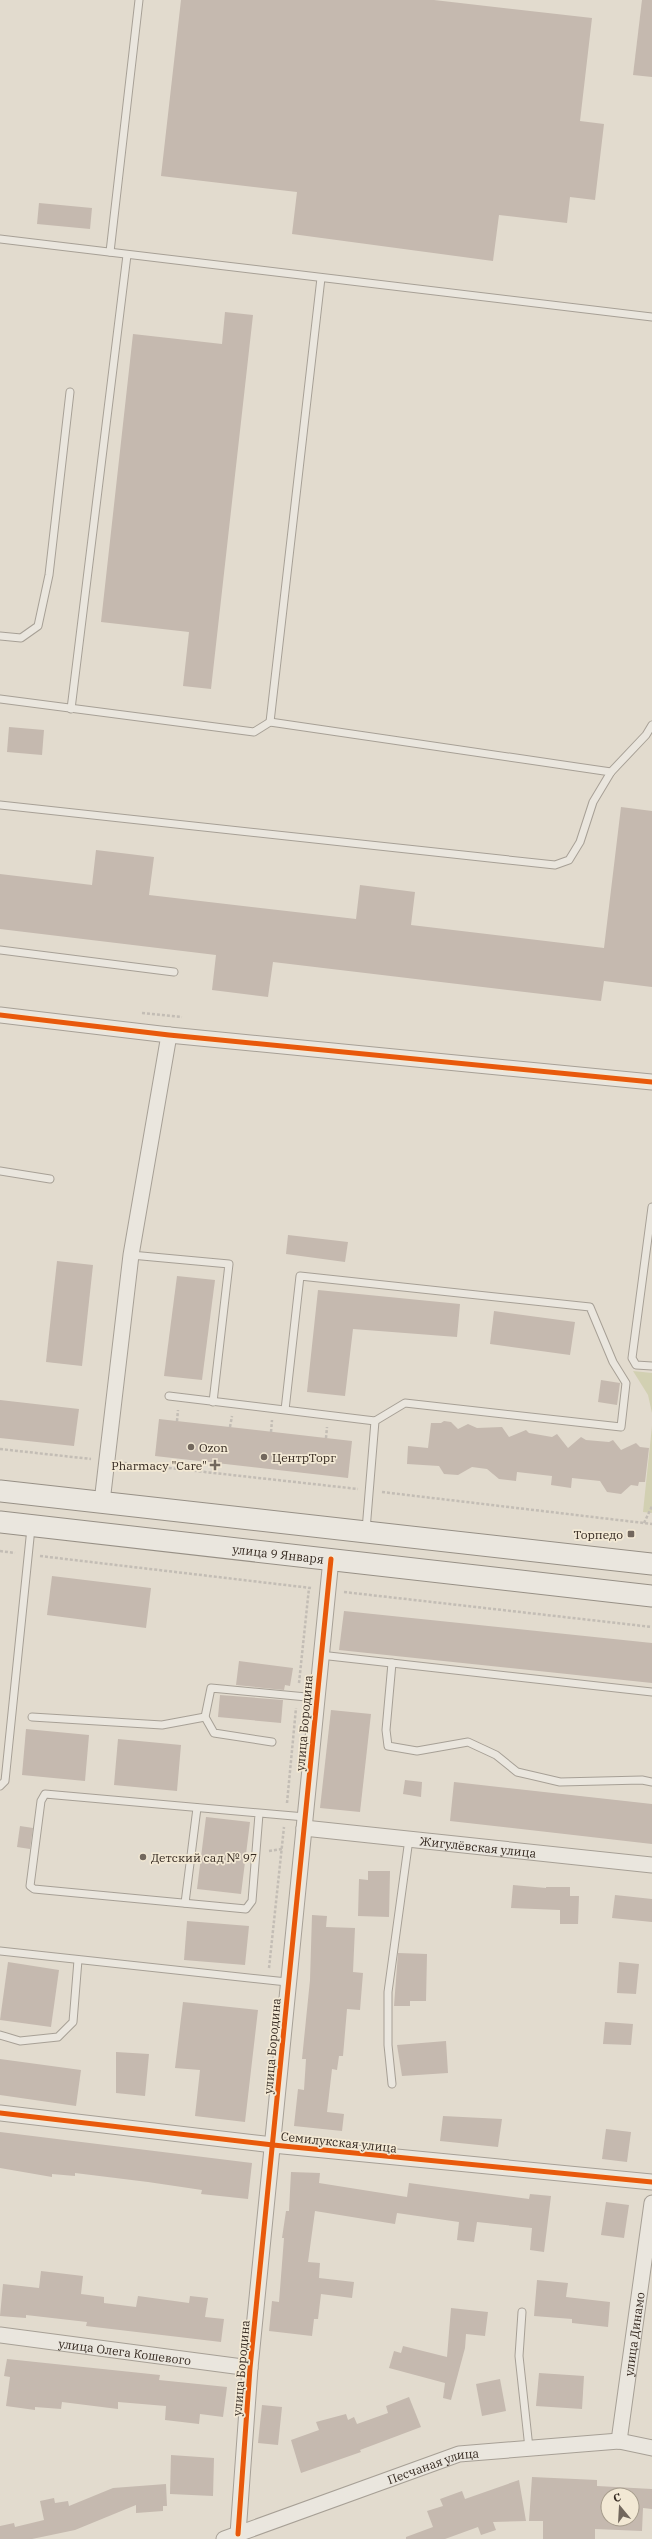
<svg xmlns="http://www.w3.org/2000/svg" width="652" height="2539" font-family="'IBM Plex Serif',serif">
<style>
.green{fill:#d2d0b2}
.building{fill:#c5b9af;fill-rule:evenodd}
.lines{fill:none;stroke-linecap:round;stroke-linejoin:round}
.lane-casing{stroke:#a7a096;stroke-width:9}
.street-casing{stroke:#a7a096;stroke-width:17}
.secondary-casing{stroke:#979086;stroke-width:23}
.path{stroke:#c3bdb5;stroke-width:2.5;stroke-dasharray:3 2;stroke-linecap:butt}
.lane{stroke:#eae6de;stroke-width:7}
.street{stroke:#eae6de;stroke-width:15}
.secondary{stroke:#eae6de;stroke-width:21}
.cycleway-casing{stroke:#f2e8d4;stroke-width:8}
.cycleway{stroke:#e8590c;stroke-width:5}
.poi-dot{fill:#72675d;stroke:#f2e8d4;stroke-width:1.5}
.labels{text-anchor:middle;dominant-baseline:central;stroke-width:3.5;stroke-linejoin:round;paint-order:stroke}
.poi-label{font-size:12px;fill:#352920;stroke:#f2e8d4;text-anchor:start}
.street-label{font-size:12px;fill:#352920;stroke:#f2e8d4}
</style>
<rect width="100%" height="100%" fill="#e2dbce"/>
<!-- green -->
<g class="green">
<path d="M633,1371L652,1373V1413L648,1395Z"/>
<path d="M652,1426V1513L643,1512Z"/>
</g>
<!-- building -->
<g class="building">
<path d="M181,0H434L592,18L580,121L604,124L595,200L570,197L567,223L499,215L493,261L292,234L297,192L161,176Z"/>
<path d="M642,0H652V77L633,75Z"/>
<path d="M39,203L92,208L90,229L37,224Z"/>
<path d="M225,312L253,315L211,689L183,686L189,632L101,622L133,334L222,344Z"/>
<path d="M9,727L44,730L42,755L7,752Z"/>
<path d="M621,807L652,811V987L604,981L601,1001L273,962L268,997L212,990L216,955L0,929V874L92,885L96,850L154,857L149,895L356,919L360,885L415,892L411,925L604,948Z"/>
<path d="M288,1235L348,1242L345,1262L286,1254Z"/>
<path d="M57,1261L93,1265L82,1366L46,1362Z"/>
<path d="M177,1276L215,1280L202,1380L164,1376Z"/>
<path d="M318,1290L460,1304L457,1337L353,1329L345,1396L307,1392Z"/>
<path d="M494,1311L575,1322L570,1355L490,1344Z"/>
<path d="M601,1380L620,1383L617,1405L598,1402Z"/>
<path d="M0,1400L79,1409L74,1446L0,1438Z"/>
<path d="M159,1419L352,1441L348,1478L155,1456Z"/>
<path d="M444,1421L451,1422L458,1429L468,1424L477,1428L502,1427L509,1437L526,1430L529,1433L552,1437L557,1434L568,1448L581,1437L586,1440L609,1442L613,1440L621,1450L636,1443L640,1447L649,1448L645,1482H639L638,1486L631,1485L621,1494L607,1492L600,1481L572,1478L571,1488L551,1485L552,1476L517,1472L516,1481L499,1479L487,1469L472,1467L458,1475L444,1474L439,1466L407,1464L408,1446L428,1448L431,1423H441Z"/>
<path d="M52,1576L151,1588L146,1628L47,1615Z"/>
<path d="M344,1611L652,1643V1683L339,1650Z"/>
<path d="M239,1661L293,1668L290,1686L285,1685L284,1690L236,1685Z"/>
<path d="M220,1695L283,1700L281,1723L218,1717Z"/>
<path d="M331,1710L371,1714L360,1812L320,1808Z"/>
<path d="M26,1729L89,1735L85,1781L22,1775Z"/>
<path d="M118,1739L181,1745L177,1791L114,1785Z"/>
<path d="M405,1780L422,1782L421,1797L403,1794Z"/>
<path d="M454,1782L652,1804V1844L450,1821Z"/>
<path d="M206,1817L250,1822L241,1894L197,1889Z"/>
<path d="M20,1826L33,1828L30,1849L17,1847Z"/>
<path d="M368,1871H390L389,1917L358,1916L359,1879L368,1880Z"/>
<path d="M513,1885L546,1888V1887H570V1896H579L578,1924H560V1910L511,1908Z"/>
<path d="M615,1895L652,1899V1922L612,1918Z"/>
<path d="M312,1915L327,1916L326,1927L355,1928L353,1972L363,1973L360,2010L347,2009L343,2056H339L337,2070L332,2069L327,2112L344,2114L342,2131L294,2126L298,2089L304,2090L306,2059H302L310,1980Z"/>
<path d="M187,1921L249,1926L245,1965L184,1960Z"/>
<path d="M398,1953L427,1954L426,2001H410V2006H394Z"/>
<path d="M8,1962L59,1970L51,2027L0,2020Z"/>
<path d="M619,1962L639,1964L636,1994L617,1993Z"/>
<path d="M183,2002L258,2010L245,2122L195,2116L200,2070L175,2068Z"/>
<path d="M605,2022L633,2024L631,2045L603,2044Z"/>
<path d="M446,2041L448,2073L402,2076L397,2045Z"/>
<path d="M116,2052L149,2054L145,2096L116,2093Z"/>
<path d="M0,2059L81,2070L76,2106L0,2095Z"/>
<path d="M443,2116L502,2119L498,2147L440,2141Z"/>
<path d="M606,2129L631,2132L627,2162L602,2159Z"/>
<path d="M0,2132L252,2163L248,2199L201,2194L202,2190L148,2182L75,2173V2176L52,2174V2177L0,2168Z"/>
<path d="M291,2172L320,2173L319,2183L407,2197L409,2183L529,2199L530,2194L551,2196L544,2252L530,2250L532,2228L477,2222L474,2242L457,2240L459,2222L397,2213L395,2224L315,2211L308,2262L320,2263L319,2278L354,2282L352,2298L321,2294L318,2319H314L312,2336L269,2331L272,2301L279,2302L284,2238H282L286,2211H289Z"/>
<path d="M606,2202L629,2205L624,2238L601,2235Z"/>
<path d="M41,2271L83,2276L81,2294L104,2297V2303L136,2307L138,2296L189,2303L190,2296L208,2298L205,2317L224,2319L221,2342L86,2326L87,2322L26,2315V2318L0,2316L3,2284L39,2288Z"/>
<path d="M537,2280L568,2283L566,2297L610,2302L608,2327L572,2323V2319L534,2316Z"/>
<path d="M451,2308L488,2312L485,2336L466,2334L465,2348L451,2400L443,2398L445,2383L389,2368L394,2351L401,2353L403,2346L447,2357Z"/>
<path d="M7,2359L160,2375L159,2380L227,2387L223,2417L200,2414L199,2424L165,2420L166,2406L118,2402V2409L62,2402L61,2409L35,2407V2410L6,2406L10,2377L4,2376Z"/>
<path d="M539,2373L584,2376L582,2409L536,2406Z"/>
<path d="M500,2379L506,2411L482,2416L476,2384Z"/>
<path d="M409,2397L421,2427L360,2450L361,2452L301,2473L291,2440L319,2430L316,2422L346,2414L348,2420L354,2417L357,2424L388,2413L386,2406Z"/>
<path d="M262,2405L282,2407L278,2445L258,2443Z"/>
<path d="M171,2455L214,2458L213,2496L170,2494Z"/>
<path d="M532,2477L597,2480V2486L652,2489V2509L643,2508L642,2531L595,2529V2539H543V2521H529ZM608,2495H632V2519H608Z"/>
<path d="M519,2480L526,2521L493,2522L496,2530L481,2535L478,2527L445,2539H406V2537L433,2527L427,2511L443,2506L440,2499L462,2491L465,2499Z"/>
<path d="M166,2484L167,2506H163V2511L136,2513V2505L75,2530L32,2539H0V2526L14,2523L15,2527L44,2520L40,2501L54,2498L55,2503L68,2501L69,2506L113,2488Z"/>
</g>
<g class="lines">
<defs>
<g id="lane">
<path d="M0,239L652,317"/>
<path d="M110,252L139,0"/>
<path d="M0,636L21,638L38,626L49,575L70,392"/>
<path d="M0,699L254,732L270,722L611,772"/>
<path d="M71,709L127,255"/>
<path d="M270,722L321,278"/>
<path d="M0,805L555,865L569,860L580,842L593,802L611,772L646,735L652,725"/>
<path d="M0,950L174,972"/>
<path d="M0,1171L50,1179"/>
<path d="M652,1207L632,1358L636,1365L652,1366"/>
<path d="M131,1255L229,1264L213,1402"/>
<path d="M169,1396L375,1421L405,1403L621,1427L626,1383L613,1362L590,1307L300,1276L285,1410"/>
<path d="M366,1530L375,1421"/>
<path d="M320,1655L652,1692"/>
<path d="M392,1663L386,1730L388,1746L417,1751L468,1742L496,1755L517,1772L560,1782L642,1780L652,1782"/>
<path d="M32,1717L162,1725L205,1717"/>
<path d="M272,1742L214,1733L205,1717L211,1688L317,1698"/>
<path d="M0,1786L5,1781L31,1528"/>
<path d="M259,1814L252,1901L246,1909L34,1889L30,1886L41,1801L45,1794L305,1817"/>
<path d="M185,1903L197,1808"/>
<path d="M0,1951L287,1982"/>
<path d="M0,2035L20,2041L58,2037L73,2022L78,1960"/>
<path d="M392,2084L388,2045V1992L409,1839"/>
<path d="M522,2312L519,2356L529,2448"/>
</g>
<g id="street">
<path d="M0,1015L169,1035L652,1082"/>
<path d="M102,1502L131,1255L169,1035"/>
<path id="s1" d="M304,1828L652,1865"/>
<path d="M0,2113L273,2145L652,2182"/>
<path id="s2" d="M0,2335L250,2368"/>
<path id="s3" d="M619,2441L652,2203"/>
<path d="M238,2534L250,2368L331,1559"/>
<path id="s4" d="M224,2539L459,2454L619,2441L652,2448"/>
</g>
<g id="secondary">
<path d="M0,1491L652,1564"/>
<path id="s5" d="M0,1522L652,1596"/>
</g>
</defs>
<!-- lane casing -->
<use href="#lane" class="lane-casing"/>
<!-- street casing -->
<use href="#street" class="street-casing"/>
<!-- secondary casing -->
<use href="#secondary" class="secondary-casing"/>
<!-- path -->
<g class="path">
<path d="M142,1013L182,1017"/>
<path d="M177,1421L178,1410"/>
<path d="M230,1427L232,1416"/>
<path d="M271,1432L272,1420"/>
<path d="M326,1438L327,1427"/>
<path d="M0,1449L91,1459"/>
<path d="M124,1463L358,1489"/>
<path d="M382,1492L652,1524"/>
<path d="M644,1523L652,1506"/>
<path d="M0,1551L15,1553"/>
<path d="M40,1556L311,1588"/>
<path d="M344,1592L652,1627"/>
<path d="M299,1683L309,1588"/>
<path d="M287,1803L296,1708"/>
<path d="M269,1851L282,1849"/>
<path d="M269,1968L284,1827"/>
</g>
<!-- lane -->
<use href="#lane" class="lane"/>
<!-- street -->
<use href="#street" class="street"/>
<!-- secondary -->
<use href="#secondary" class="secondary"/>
<defs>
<g id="cycleway">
<path d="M0,1015L169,1035L652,1082"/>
<path d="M0,2113L273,2145L652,2182"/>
<path d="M238,2534L250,2368L331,1559"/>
</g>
</defs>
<!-- cycleway casing -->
<use href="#cycleway" class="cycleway-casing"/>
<!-- cycleway -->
<use href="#cycleway" class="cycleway"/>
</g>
<!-- markers -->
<g class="poi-dot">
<circle cx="191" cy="1447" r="4"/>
<circle cx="264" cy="1457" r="4"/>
<path d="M213 1459h4v4h4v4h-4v4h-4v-4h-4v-4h4z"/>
<rect x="627" y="1530" width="8" height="8" rx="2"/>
<circle cx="143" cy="1857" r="4"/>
</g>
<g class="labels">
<!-- poi labels -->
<g class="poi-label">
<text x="199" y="1447">Ozon</text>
<text x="272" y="1457">ЦентрТорг</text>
<text x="207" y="1465" text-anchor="end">Pharmacy "Care"</text>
<text x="623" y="1534" text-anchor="end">Торпедо</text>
<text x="151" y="1857">Детский сад № 97</text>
</g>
<!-- street labels -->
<g class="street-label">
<text stroke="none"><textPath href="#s5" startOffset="280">улица 9 Января</textPath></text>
<text transform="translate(304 1723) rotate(-85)">улица Бородина</text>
<text stroke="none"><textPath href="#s1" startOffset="175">Жигулёвская улица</textPath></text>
<text transform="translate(272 2046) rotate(-85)">улица Бородина</text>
<text transform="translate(339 2142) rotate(6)">Семилукская улица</text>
<text stroke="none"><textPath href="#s3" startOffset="108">улица Динамо</textPath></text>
<text stroke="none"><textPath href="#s2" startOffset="126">улица Олега Кошевого</textPath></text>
<text transform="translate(241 2368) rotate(-85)">улица Бородина</text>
<text stroke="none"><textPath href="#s4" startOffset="222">Песчаная улица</textPath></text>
</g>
</g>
<!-- north arrow -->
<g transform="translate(620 2507) rotate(342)"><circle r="19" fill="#f2e8d4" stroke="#a69c8c"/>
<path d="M0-3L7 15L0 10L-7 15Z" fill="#72675d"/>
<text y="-6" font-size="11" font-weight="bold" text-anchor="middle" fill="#352920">С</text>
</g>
</svg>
